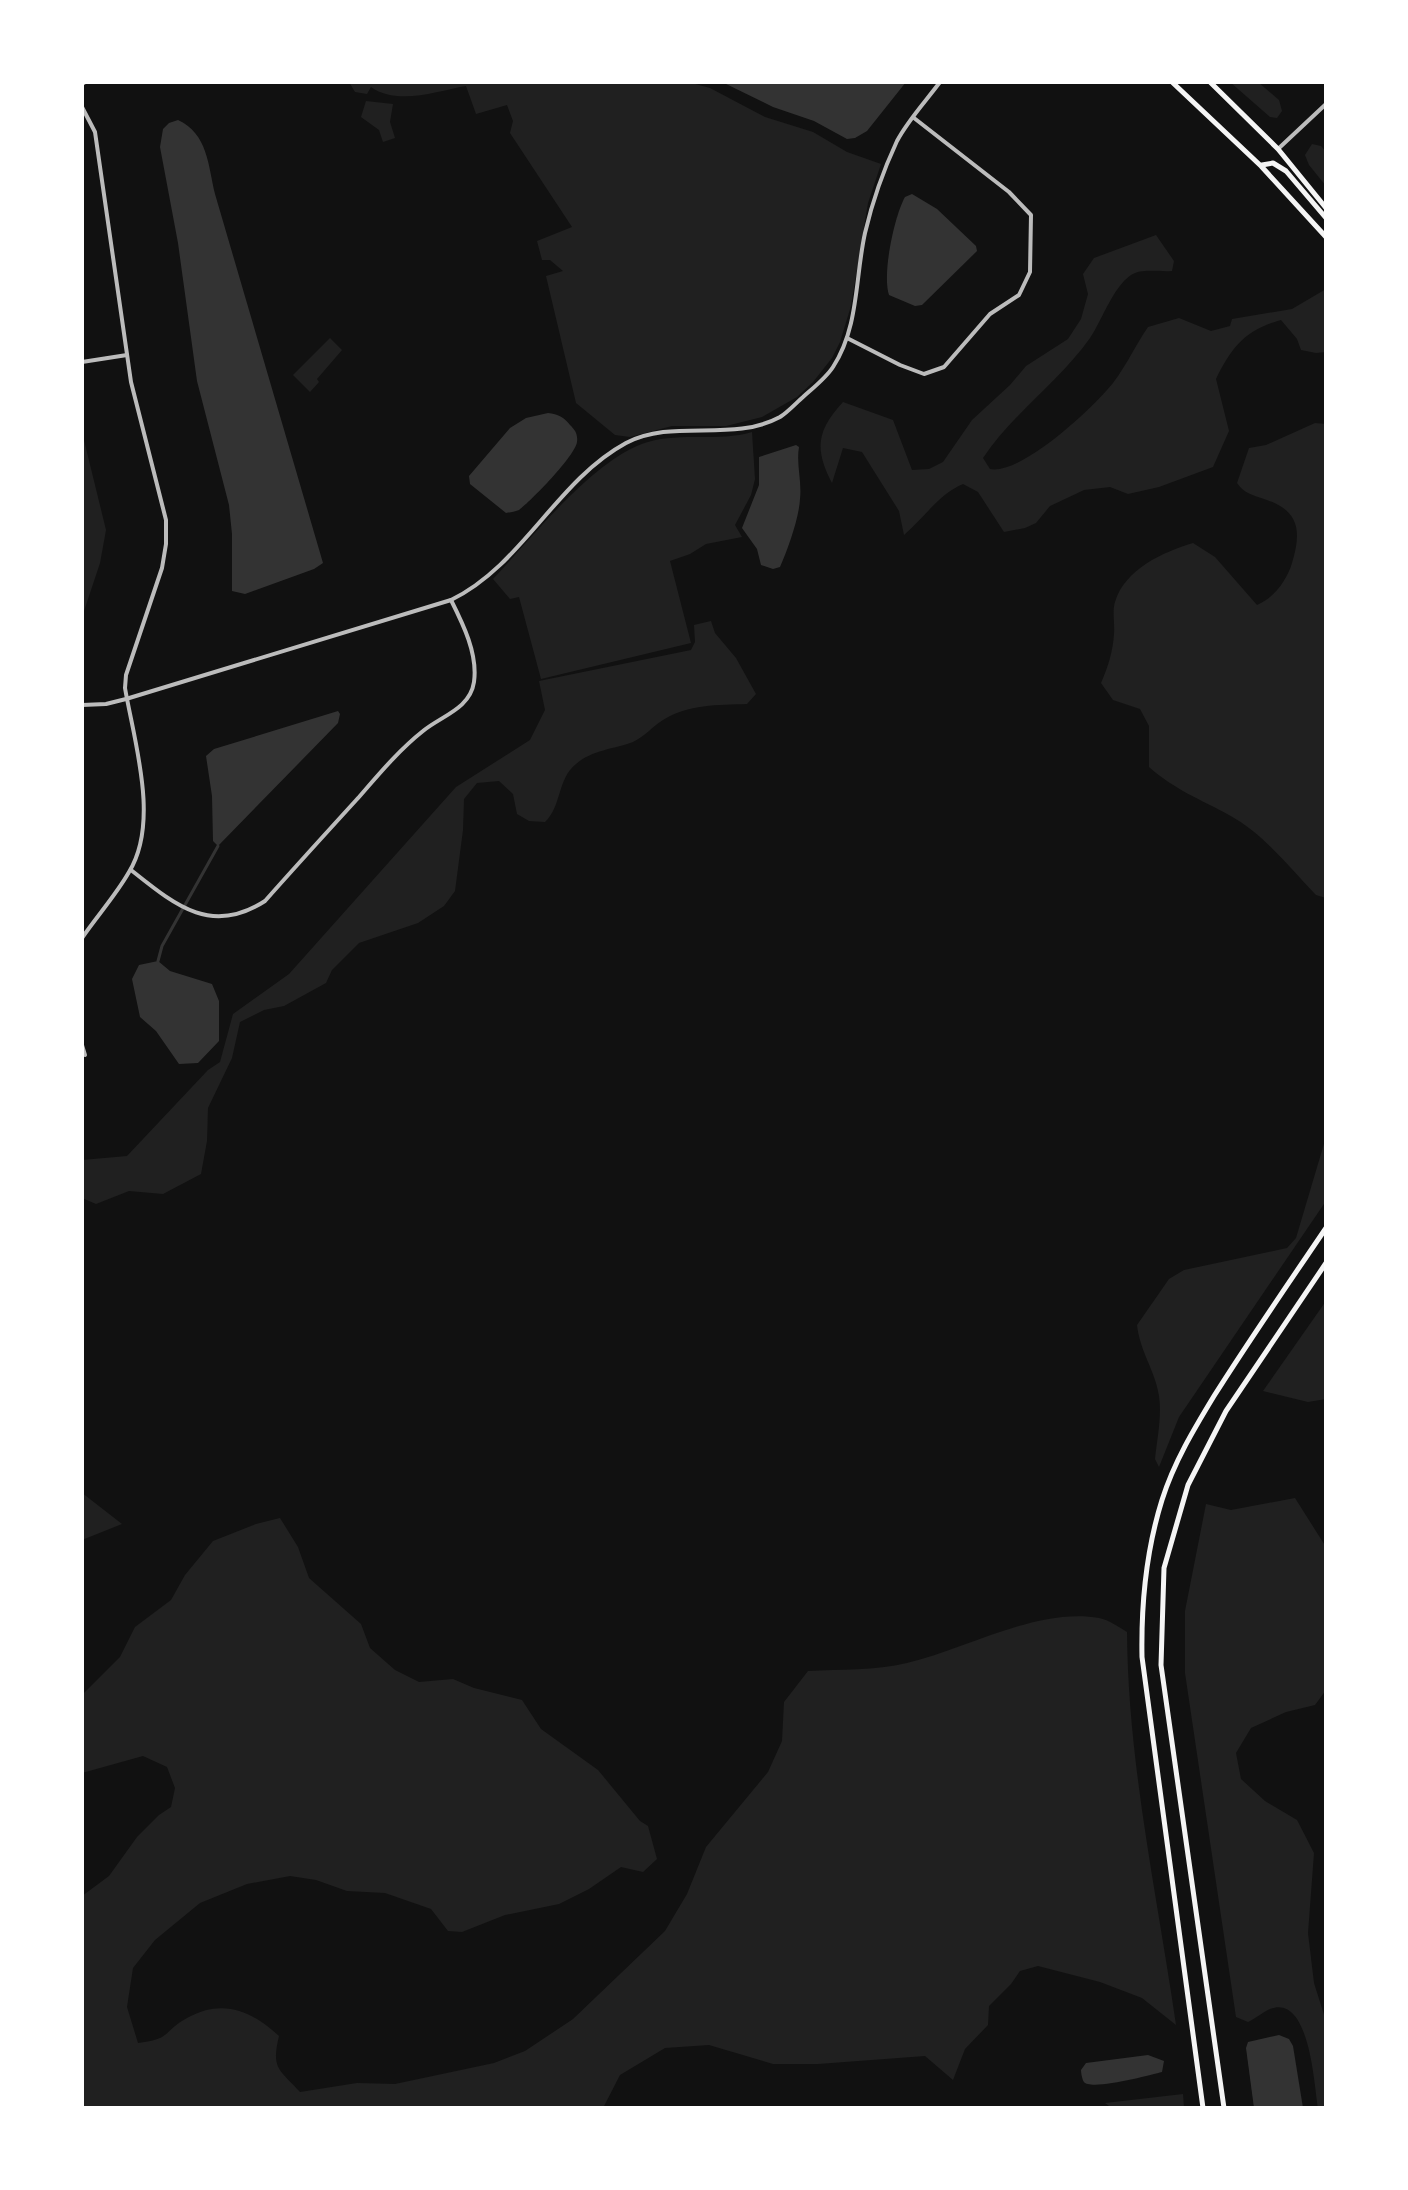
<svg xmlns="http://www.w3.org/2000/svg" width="1408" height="2190" font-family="'Archivo Narrow',sans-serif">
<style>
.green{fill:#202020}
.water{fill:#333}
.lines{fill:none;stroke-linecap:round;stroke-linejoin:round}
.stream{stroke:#333;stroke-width:3}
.minor{stroke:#bcbcbc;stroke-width:4}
.secondary{stroke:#f5f5f5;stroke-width:5}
</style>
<rect width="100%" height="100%" fill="#111"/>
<!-- green -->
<g class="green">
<path d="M349,82H688L710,88L765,117L813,132L847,152L881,164L868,203L851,306L840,342L832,358L813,382L797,397L762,417L726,426H672L630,437L615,435L576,403L546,276L563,271L550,260H542L537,241L572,227L510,133L513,121L507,105L476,114L466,86C437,91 398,106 371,87L367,94L355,92Z"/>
<path d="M1230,82H1258L1279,100L1282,111L1277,118L1270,117Z"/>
<path d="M366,101L393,104L390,122L395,138L383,142L379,130L361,117Z"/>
<path d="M1312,144L1321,146L1326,152V186L1309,165L1305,155Z"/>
<path d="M1156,235L1174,261L1172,271C1162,272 1145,269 1135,273C1115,281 1102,321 1090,338C1059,382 1013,413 983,458L990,469C1020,475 1087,413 1107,390C1123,373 1134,347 1148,327L1179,318L1211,331L1230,326L1232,319L1292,309L1326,289V352L1316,353L1301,350L1297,339L1281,320C1245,330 1232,347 1216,379L1229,431L1213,467L1159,487L1128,494L1110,487L1084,490L1050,506L1036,523L1025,528L1004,532L978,492L963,484C939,494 924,518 904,535L899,511L862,452L843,448L832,483C814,449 817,430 843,402L893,420L912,470L929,469L943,462L972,420L1010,385L1026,366L1068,339L1081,319L1088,294L1083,274L1094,258Z"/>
<path d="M330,338L342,350L317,379L319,382L310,392L293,375Z"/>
<path d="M1315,423L1326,424V898L1316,895C1289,867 1264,834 1229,815C1200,799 1175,790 1149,767V726L1140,709L1113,700L1101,683C1108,667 1113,651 1114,634C1115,624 1112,611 1115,602C1125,569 1163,552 1193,543L1215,557L1257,605C1274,598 1287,580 1292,563C1302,530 1299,510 1264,499C1252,495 1244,493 1237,483L1249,448L1266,445Z"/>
<path d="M82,432L106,530L100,563L82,617Z"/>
<path d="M752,432L755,479L751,495L735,525L742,537L706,544L690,554L670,561L691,643L541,679L519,597L510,599L493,579C532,538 595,457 648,442C682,432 718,442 752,432Z"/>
<path d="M711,621L715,633L736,658L756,694L747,704C718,705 688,704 663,720C653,726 644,737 633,742C614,749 592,750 576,764C557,779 562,806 545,822L529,821L517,814L513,794L499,781L477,783L464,799L463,830L455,891L444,906L418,923L359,943L332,970L326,983L284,1006L264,1010L240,1022L232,1058L208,1108L207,1141L201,1174L163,1194L129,1191L96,1204L82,1198V1160L127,1156L208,1070L220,1062L233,1014L289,974L456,787L530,740L545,710L539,681L691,650L695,642L694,625Z"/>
<path d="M1326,1092V1201L1179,1417L1159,1467L1155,1459C1157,1439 1162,1416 1159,1396C1155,1370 1140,1352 1137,1325L1169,1279L1184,1270L1287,1248L1296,1238L1326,1137Z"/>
<path d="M1326,1301V1399L1308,1402L1263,1391Z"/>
<path d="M82,1493L86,1496L122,1524L82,1540Z"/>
<path d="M1295,1498L1326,1547V1690L1315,1705L1286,1712L1251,1728L1236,1753L1241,1779L1265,1801L1297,1820L1314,1853L1308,1933L1314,1983L1326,2021V2108H1318C1314,2086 1310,1993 1270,2009C1263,2012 1256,2018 1248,2022L1236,2017L1185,1673V1611L1206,1504L1231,1510Z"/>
<path d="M280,1518L298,1547L309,1578L361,1624L370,1648L395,1670L419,1682L453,1679L474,1688L522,1700L541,1729L598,1770L640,1821L648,1826L657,1859L643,1872L621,1867L589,1889L559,1904L505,1915L462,1932L448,1931L431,1909L385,1893L347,1891L316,1880L290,1876L247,1884L200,1903L155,1940L133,1968L127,2007L138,2043C172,2039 162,2032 187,2018C223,1998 252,2011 279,2036C271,2069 279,2069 300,2092L357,2083L395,2084L494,2063L525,2051L573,2019L665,1931L687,1894L706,1847L768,1772L782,1741L784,1702L808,1671C841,1669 875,1671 907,1663C966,1649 1038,1607 1099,1618C1109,1620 1119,1627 1127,1632C1128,1764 1157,1894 1176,2025L1142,1998L1100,1982L1038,1966L1020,1971L1011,1984L989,2006L988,2025L965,2049L953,2080L925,2056L818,2064H773L709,2045L665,2048L620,2075L603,2108H82V1896L109,1876L137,1837L159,1815L171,1807L175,1788L167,1767L143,1756L82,1773V1695L120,1657L135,1627L171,1600L185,1575L213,1541L256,1524Z"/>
<path d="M1183,2094L1184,2108H1112L1105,2103Z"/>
</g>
<!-- water -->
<g class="water">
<path d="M722,82H906L867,131L855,138L847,139L814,121L773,107Z"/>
<path d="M178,120C208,134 208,165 215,194L323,563L314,569L245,594L232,591V534L229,505L197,381L178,243L160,147L163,129L169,123Z"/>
<path d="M912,194L937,209L976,246L977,251L922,305L915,306L889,295C882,274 894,217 905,197Z"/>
<path d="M548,413C558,414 564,417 570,425C575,430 578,434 577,442C575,456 531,501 519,510C514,512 511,512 506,513L470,484L469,476L510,428L526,418Z"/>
<path d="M796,445L799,447C796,464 802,481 800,499C799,518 788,549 780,567L773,569L761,565L757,549L742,528L759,485V457Z"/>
<path d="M338,711L340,714L338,723L218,846L213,841L212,796L206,756L214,749Z"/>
<path d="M158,961L170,971L212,984L219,1001V1041L198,1063L179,1064L156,1031L140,1017L132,979L139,965Z"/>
<path d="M1279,2035L1289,2039L1293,2046L1303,2108H1254L1246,2048L1248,2042Z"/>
<path d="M1148,2055L1164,2061L1162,2072C1150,2075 1091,2091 1084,2082C1082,2080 1081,2072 1081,2070L1086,2063Z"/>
</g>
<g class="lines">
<!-- stream -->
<path class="stream" d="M158,961L162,946L218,846"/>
<!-- minor -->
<g class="minor">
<path d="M82,84L85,82"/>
<path d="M82,107L95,132L131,382L166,520V544L162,568L126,675L125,688C134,741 160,822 129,872C116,895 97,916 82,938"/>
<path d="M1278,149L1326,104"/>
<path d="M847,338L900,365L924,374L944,367L990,314L1019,295L1030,272L1031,215L1009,192L914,118"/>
<path d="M82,362L127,355"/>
<path d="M82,705L106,704L126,699L451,600C523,565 556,481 626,443C674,418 732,443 780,417C788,412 796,403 803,397C813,388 826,378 833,367C859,327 855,278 865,233C872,203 884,169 897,141C908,120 926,101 940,82"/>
<path d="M131,870C175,905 211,936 265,901C296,866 328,831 359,797C379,774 399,750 423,731C441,716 470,709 474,682C478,654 463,624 451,600"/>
<path d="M82,1045L85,1055"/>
</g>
<!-- secondary -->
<g class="secondary">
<path d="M1172,82L1261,166L1326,237"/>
<path d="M1210,82L1278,149L1326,208"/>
<path d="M1262,165L1273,163L1286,171L1326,218"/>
<path d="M1203,2108L1142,1657C1141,1603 1146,1551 1162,1500C1174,1462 1194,1429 1214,1396C1250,1339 1288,1284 1326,1228"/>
<path d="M1224,2108L1161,1665L1164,1568L1188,1485L1226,1411L1326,1263"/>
</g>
</g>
<!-- border -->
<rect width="1408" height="2190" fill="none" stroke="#ffffff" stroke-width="168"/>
</svg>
